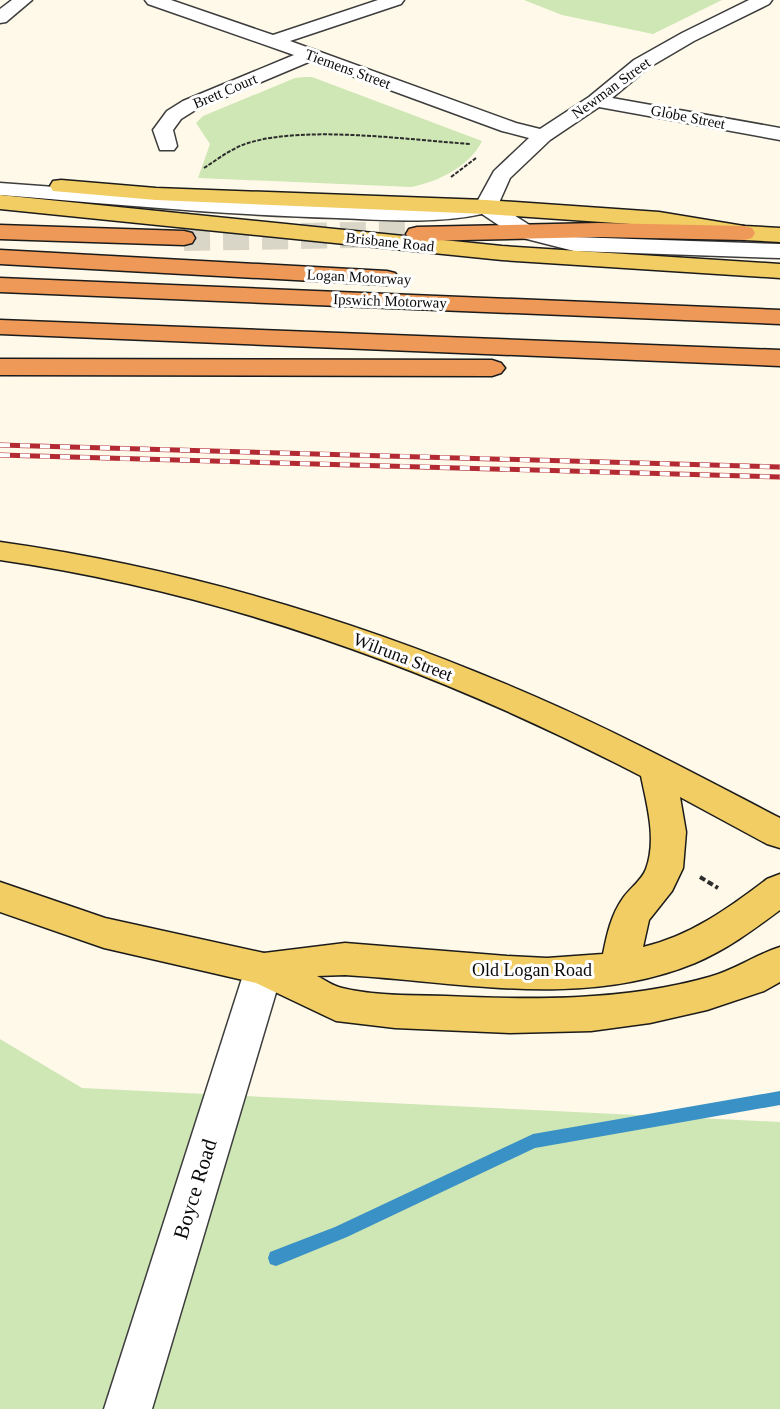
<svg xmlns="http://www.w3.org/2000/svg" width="780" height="1409" font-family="Georgia,serif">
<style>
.green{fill:#cfe6b5}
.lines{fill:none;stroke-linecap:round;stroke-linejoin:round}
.stream{fill:#3a91c6;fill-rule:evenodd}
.highway-tunnel{stroke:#d9d5c7;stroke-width:26;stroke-dasharray:26 13;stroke-linecap:butt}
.minor-casing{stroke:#3d3d3d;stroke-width:3}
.major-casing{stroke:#1b1b1b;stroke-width:3}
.highway-casing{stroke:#1b1b1b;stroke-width:3}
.path-far1{stroke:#2c2c2c;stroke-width:2;stroke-dasharray:4 1.5;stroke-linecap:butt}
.path{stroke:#2c2c2c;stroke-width:4;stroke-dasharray:6 3;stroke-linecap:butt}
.minor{fill:#fff;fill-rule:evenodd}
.major{fill:#f2cd64;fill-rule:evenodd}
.highway{fill:#ee9957;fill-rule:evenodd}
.rail-casing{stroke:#b32a33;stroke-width:5}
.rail{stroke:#fff;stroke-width:4;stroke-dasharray:10;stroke-linecap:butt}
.labels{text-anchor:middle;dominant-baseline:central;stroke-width:6;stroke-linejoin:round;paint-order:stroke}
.far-street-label{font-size:15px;fill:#0a0a0a;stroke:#fff}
.street-label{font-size:18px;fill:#0a0a0a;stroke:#fff}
.near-street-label{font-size:21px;fill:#0a0a0a;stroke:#fff}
</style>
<rect width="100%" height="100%" fill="#fef9e8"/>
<!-- green -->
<g class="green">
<path d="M524,0H722L653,34L562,15Z"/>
<path d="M304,77H312L482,141C470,166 438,182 411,187L198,178L210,144L196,123L203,116L295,78Z"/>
<path d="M0,1039L82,1088L780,1122V1409H0Z"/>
</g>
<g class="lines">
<!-- stream -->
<path class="stream" d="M780,1091V1105L535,1148L347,1237L276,1266L270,1264L268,1258L270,1252L335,1227L533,1134Z"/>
<!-- highway-tunnel -->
<path class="highway-tunnel" d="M184,238L417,234"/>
<defs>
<g id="minor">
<path d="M12,0H32L6,22L0,23V9Z"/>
<path d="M145,0H171L273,35L378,0H404L401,4L290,41L516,123L540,129L589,97L634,60L682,33L749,0H772L769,4L694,41L648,68L612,98L780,128V140L599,107L550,140L510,178L498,205L531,226L574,237L780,244V258L574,251L515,236L482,214C435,224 385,220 337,218C224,215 112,204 0,195V183L273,203L457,206L477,202L494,171L529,138L502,131L311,61L197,109L181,119L173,130L177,146L174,150H160L153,130L167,111L183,101L294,55L148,4Z"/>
<path d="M264,953L278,958L283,969L152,1409H104L245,969L250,958Z"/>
</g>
<g id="major">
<path d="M61,180L156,188L486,200L659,212L744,226L780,228V242L744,240L659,226L486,214L156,200L53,191L50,186L53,181Z"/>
<path d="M0,195L502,246L780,264V278L502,260L0,209Z"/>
<path d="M0,542C185,568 364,622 536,697C619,733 699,776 780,818V848L767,844L680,797L686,832L683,868L672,891L649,920L643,947C690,936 729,908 767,879L780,874V910C753,930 726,950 695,963C583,1009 461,982 345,975L317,976C325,980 333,986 342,988C373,996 414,995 446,996C534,1000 624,1001 709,977C734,970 755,955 780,947V982L764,991L707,1010L650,1023L591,1031L510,1033L395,1028L336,1021L256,983L104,948L0,912V882L105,918L264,953L345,943L507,956L547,958L603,954C607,934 611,915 623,898C630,888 642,880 646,869C657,840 647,805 641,776C439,671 226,593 0,560Z"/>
</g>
<g id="highway">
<path d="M598,223L744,226L752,228L755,233L752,238L744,240L598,237L417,241L409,239L406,234L409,229L417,227Z"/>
<path d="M0,225L184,231L192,233L195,238L192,243L184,245L0,239Z"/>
<path d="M0,250L387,271L395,273L399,278L395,283L387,285L0,264Z"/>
<path d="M0,278L780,310V324L0,292Z"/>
<path d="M0,320L780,350V366L0,334Z"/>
<path d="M0,359L492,360L501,363L505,368L501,373L492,376L0,375Z"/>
</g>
</defs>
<!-- minor casing -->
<use href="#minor" class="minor-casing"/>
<!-- major casing -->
<use href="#major" class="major-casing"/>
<!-- highway casing -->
<use href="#highway" class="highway-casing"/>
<!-- path-far1 -->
<g class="path-far1">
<path d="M204,168C218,159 232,148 248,143C307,125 408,140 471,144"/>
<path d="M451,177L476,158"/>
</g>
<!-- path -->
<path class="path" d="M700,877L718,888"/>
<!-- minor -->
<use href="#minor" class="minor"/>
<!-- major -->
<use href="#major" class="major"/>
<!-- highway -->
<use href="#highway" class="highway"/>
<defs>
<g id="rail">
<path d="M0,445L780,467"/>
<path d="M0,455L780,477"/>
</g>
</defs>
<!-- rail casing -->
<use href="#rail" class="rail-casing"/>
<!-- rail -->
<use href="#rail" class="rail"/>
</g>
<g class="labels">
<!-- far-street labels -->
<g class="far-street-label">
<text transform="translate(348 69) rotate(20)">Tiemens Street</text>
<text transform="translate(611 88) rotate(-36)">Newman Street</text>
<text transform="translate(225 91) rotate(-23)">Brett Court</text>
<text transform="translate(688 117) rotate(11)">Globe Street</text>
<text transform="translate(390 242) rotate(6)">Brisbane Road</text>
<text transform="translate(359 277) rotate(3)">Logan Motorway</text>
<text transform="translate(390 301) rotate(2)">Ipswich Motorway</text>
</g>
<!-- street labels -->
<g class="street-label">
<text transform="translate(403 657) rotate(21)">Wilruna Street</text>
<text x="532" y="970">Old Logan Road</text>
</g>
<!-- near-street labels -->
<g class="near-street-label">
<text transform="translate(195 1189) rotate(-73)">Boyce Road</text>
</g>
</g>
</svg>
